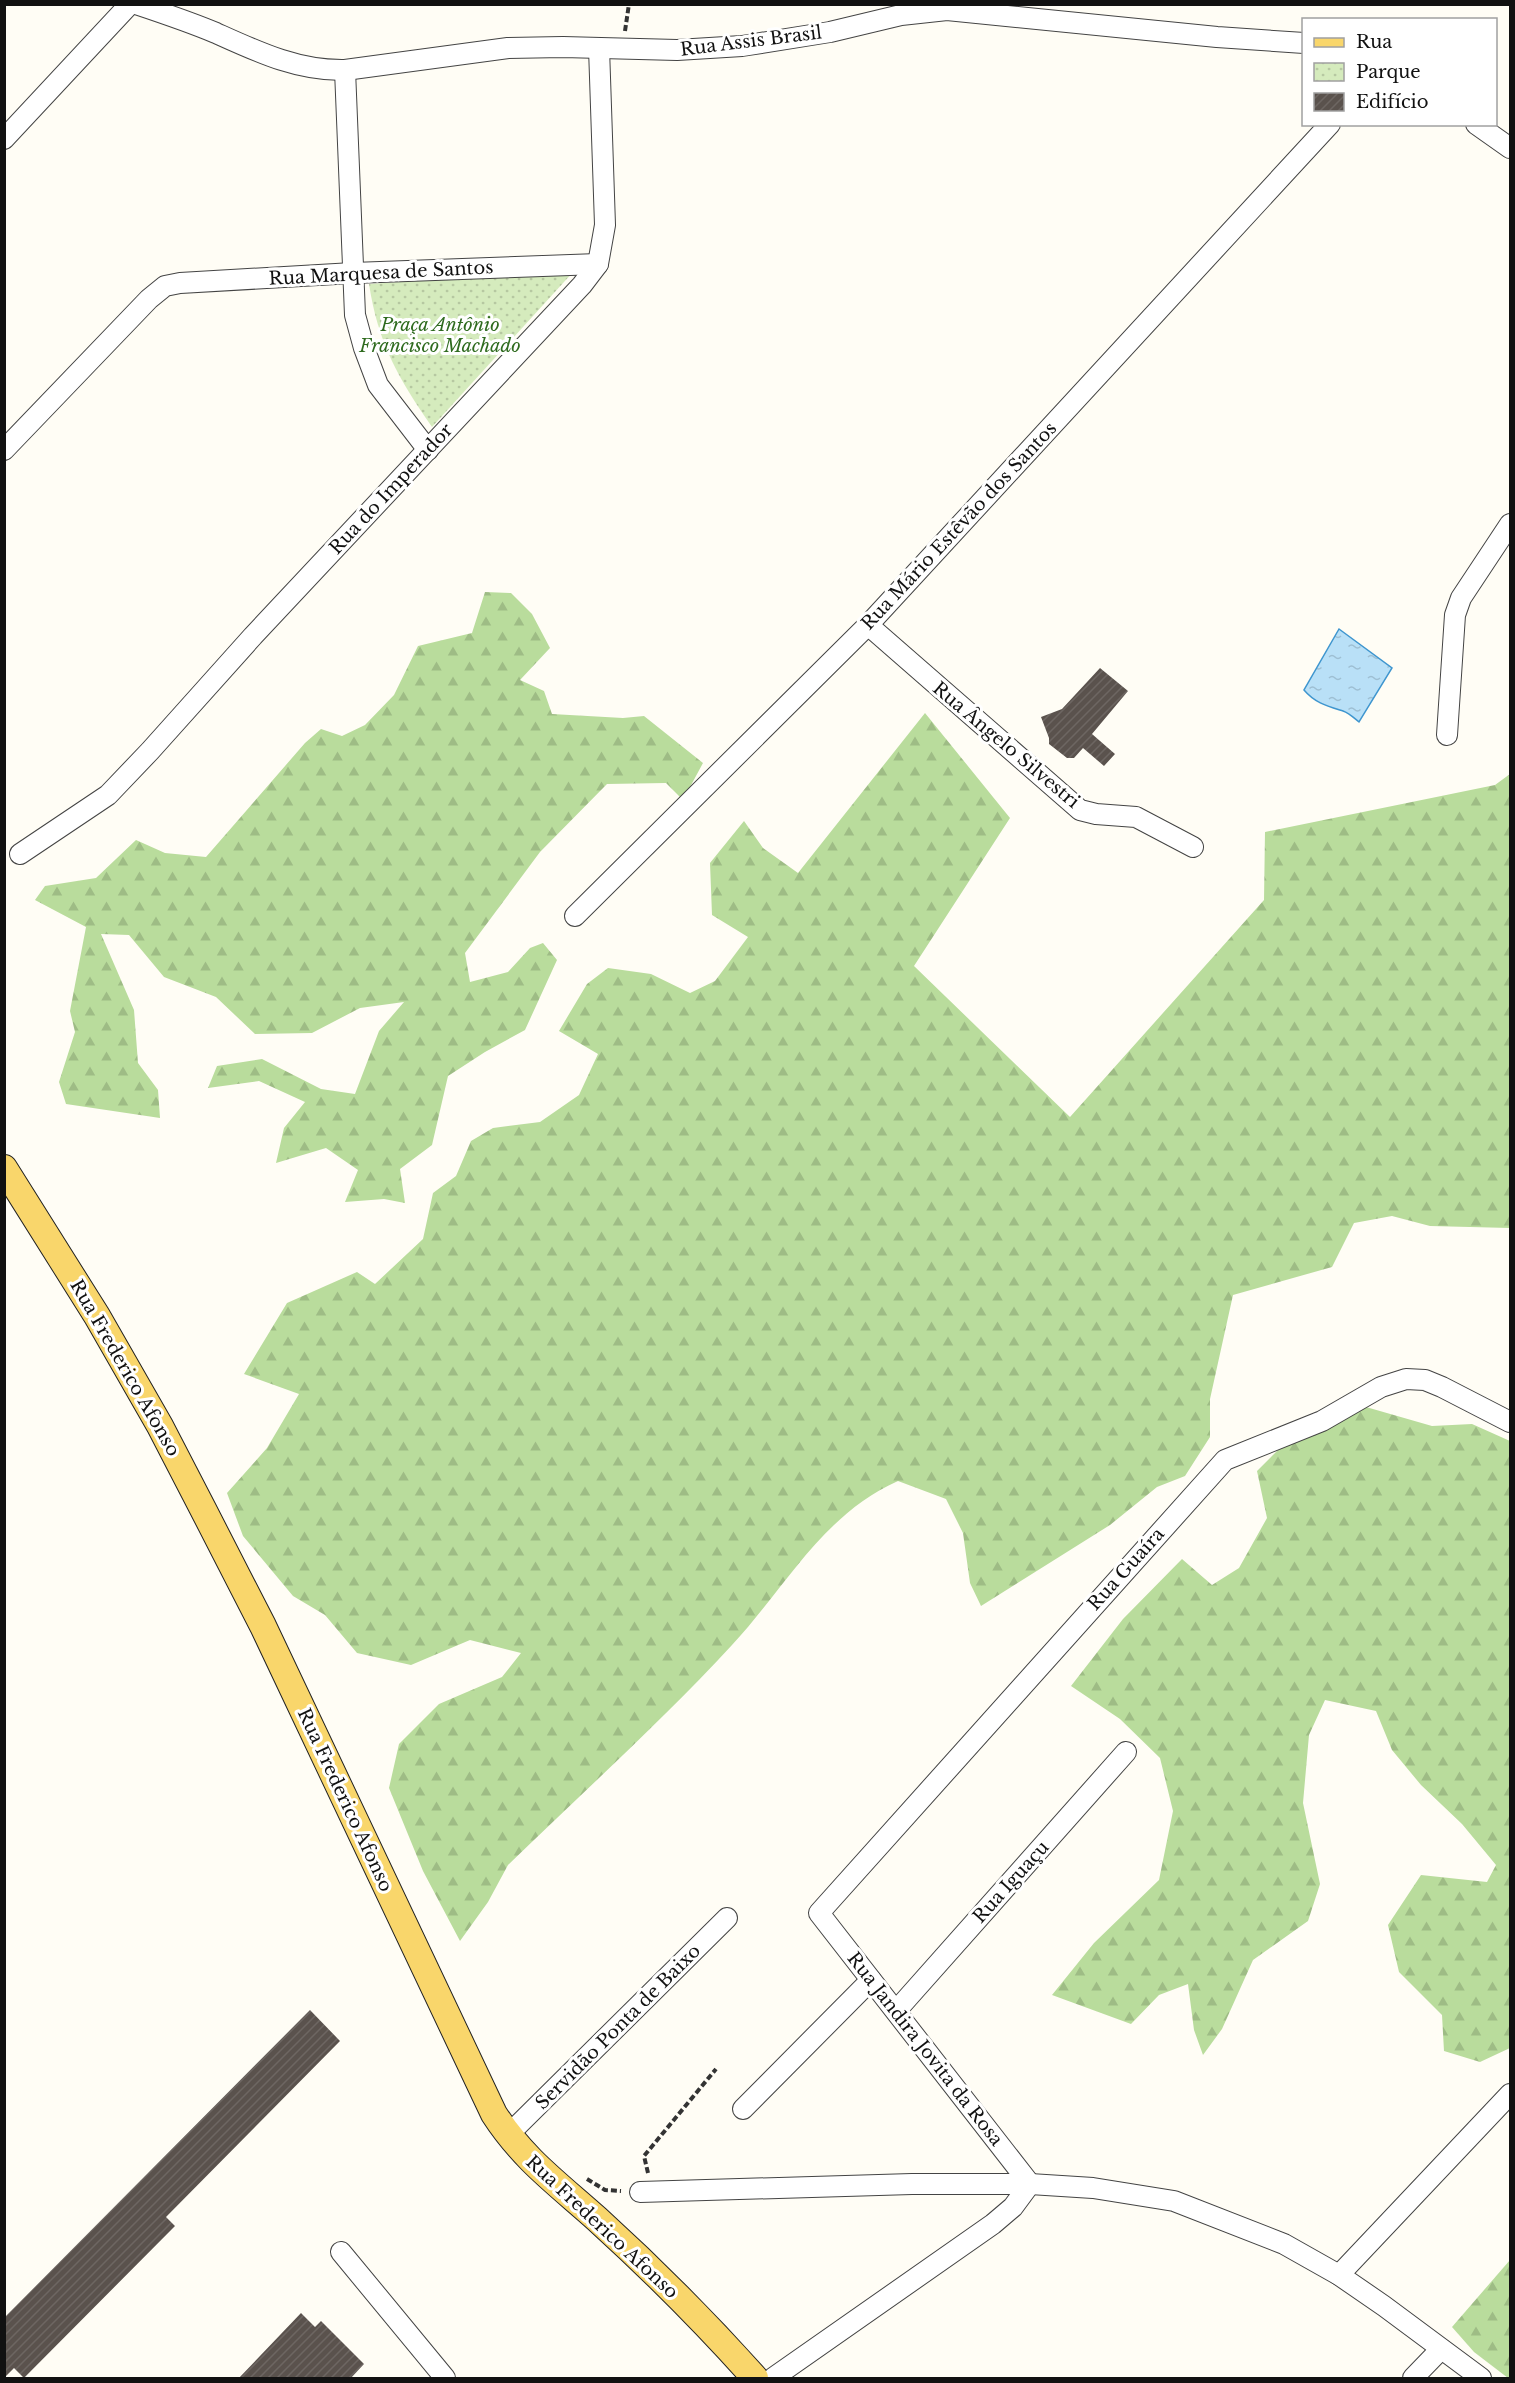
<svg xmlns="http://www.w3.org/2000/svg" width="1515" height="2383" font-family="'Libre Baskerville',serif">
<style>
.forest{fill:url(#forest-firs)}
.park{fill:url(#park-dots)}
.water{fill:url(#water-ripples);stroke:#3f96cf;stroke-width:1.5}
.building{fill:url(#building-hatch)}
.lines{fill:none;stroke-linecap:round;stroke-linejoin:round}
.minor-casing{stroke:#444;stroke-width:22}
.major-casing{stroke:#222;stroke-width:28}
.path{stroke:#333;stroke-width:4;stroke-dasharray:6 3;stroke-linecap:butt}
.minor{stroke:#fff;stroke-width:20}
.major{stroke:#f9d66b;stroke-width:26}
.labels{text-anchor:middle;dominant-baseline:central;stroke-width:6;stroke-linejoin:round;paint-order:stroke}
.street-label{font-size:18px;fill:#111;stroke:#fff}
.park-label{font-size:18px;font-style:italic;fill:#2f6b1f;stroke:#fff}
</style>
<defs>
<pattern id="forest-firs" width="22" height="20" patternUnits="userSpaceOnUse" patternTransform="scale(1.5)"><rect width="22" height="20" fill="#b9dc9c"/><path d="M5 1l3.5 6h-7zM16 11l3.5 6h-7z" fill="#9ebc85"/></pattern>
<pattern id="park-dots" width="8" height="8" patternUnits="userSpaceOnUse" patternTransform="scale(1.5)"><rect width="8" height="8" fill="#d5ebbd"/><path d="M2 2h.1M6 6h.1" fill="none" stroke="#b6c8a1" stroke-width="1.8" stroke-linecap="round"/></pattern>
<pattern id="water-ripples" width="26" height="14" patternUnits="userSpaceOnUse" patternTransform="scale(1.5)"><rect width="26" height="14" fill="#b9e0f7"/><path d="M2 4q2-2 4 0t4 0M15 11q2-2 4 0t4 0" fill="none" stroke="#9ebfd3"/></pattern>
<pattern id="building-hatch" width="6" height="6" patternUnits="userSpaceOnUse" patternTransform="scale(1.5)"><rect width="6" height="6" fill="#5a524d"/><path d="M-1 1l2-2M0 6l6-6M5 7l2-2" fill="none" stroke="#6d6662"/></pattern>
</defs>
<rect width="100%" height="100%" fill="#fffdf5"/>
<!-- forest -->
<g class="forest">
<path d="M485,592L511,593L532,614L550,648L520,680L544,691L552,714L623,718L644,716L703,763L683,800L666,783L607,784L540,852L465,953L470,982L508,972L530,948L543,943L557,960L525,1030L485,1052L448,1076L432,1145L400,1169L405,1203L384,1199L345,1202L358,1170L326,1148L276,1163L284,1128L305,1102L259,1081L208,1088L217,1066L262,1059L321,1089L355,1094L379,1031L404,1002L360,1008L312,1033L255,1034L216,997L164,977L129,935L101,934L134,1010L138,1063L158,1090L160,1118L66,1104L59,1082L75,1032L70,1011L86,927L35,900L45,886L96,878L136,840L165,853L206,857L305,743L321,729L342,736L365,725L394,695L418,646L472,633Z"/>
<path d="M925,713L1010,818L914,966L1070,1117L1264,900L1265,832L1495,785L1510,774V1228L1430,1226L1392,1216L1354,1223L1332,1267L1233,1295L1210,1399V1437L1185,1476L1157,1487L1110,1525L981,1606L970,1583L963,1533L946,1499L898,1481C822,1515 786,1587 732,1645C661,1722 583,1792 508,1865L488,1902L460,1941L423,1871L389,1788L399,1744L439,1704L502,1677L521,1653L470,1640L411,1665L357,1653L325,1615L293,1596L243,1536L227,1493L267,1448L299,1394L244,1374L287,1303L357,1272L375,1284L423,1239L433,1193L456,1176L471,1141L493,1128L540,1122L579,1095L598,1054L559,1031L587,984L608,968L651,974L690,993L715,981L748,937L712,915L710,863L744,821L763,848L798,873Z"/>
<path d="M1366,1407L1432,1426L1472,1424L1510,1441V2048L1480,2062L1444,2051L1442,2015L1399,1972L1388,1925L1421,1875L1487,1882L1496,1865L1462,1824L1421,1785L1392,1750L1376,1711L1325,1700L1309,1735L1303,1803L1320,1884L1308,1921L1253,1960L1222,2029L1203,2055L1194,2030L1188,1984L1159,1995L1131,2024L1052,1995L1094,1943L1159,1880L1173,1811L1160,1758L1120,1719L1071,1686L1123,1619L1182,1559L1212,1585L1239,1568L1267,1518L1257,1471L1287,1441Z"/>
<path d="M1510,2260V2378H1508L1474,2352L1452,2327Z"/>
</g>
<!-- park -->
<path class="park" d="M574,271L432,427C398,378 378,343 369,284Z"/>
<!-- water -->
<path class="water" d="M1339,629L1392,668L1359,722C1354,718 1349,713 1343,711C1327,706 1315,703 1304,690Z"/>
<!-- building -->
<g class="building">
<path d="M1100,668L1128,691L1092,734L1115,754L1104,766L1083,748L1074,758H1067L1049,744V738L1041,717L1062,709Z"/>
<path d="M310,2010L340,2041L166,2217L175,2226L24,2378L14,2368L4,2378V2318Z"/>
<path d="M301,2313L315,2327L321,2321L364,2364L350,2379H238Z"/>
</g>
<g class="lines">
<defs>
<g id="minor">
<path d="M136,4C163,13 190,22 216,33C258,52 298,71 345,70L508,48L563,47L677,50L742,46L830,32L901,15L947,10L1217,37L1304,43"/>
<path d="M345,70L355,315L364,348L378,385L428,450"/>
<path d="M1476,124L1510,148"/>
<path d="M4,139L130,4"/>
<path d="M4,450L149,299L165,286L180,283L353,273L598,264"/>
<path d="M868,625L1080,810L1096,814L1136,817L1193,847"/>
<path d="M1447,735L1455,615L1461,598L1510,524"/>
<path d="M20,854L108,795L150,751L253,636L582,285L598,264L605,225L599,48"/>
<path d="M575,916L868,625L1330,124"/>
<path d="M896,2011L1126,1752"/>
<path d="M743,2109L871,1980"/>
<path d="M508,2135L727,1918"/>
<path d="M1030,2184L819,1913L1225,1460L1322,1421L1381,1387L1406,1379L1425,1380L1442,1387L1510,1422"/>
<path d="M640,2192L912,2184H1030L1093,2188L1174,2201L1284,2244L1339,2275L1384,2306L1481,2378"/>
<path d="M341,2252L445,2378"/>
<path d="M1339,2275L1510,2094"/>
<path d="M773,2378L993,2224L1013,2207L1030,2184"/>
<path d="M1413,2378L1441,2349"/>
</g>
<path id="major" d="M4,1168L97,1316L160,1426L204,1511L263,1626L494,2114C523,2159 558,2184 597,2219C652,2269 705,2322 755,2378"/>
</defs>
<!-- minor casing -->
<use href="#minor" class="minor-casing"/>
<!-- major casing -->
<use href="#major" class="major-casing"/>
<!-- path -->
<g class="path">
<path d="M625,31L629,4"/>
<path d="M648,2173L644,2156L716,2069"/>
<path d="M587,2179L605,2190L621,2191"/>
</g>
<!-- minor -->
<use href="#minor" class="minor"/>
<!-- major -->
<use href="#major" class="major"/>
</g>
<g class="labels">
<!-- street labels -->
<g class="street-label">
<text transform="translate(751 41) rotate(-7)">Rua Assis Brasil</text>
<text transform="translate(381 273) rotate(-3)">Rua Marquesa de Santos</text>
<text transform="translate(391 489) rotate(-47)">Rua do Imperador</text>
<text transform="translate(959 526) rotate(-47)">Rua Mário Estêvão dos Santos</text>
<text transform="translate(1006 745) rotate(40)">Rua Ângelo Silvestri</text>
<text transform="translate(125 1368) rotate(60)">Rua Frederico Afonso</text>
<text transform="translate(1126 1569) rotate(-48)">Rua Guaíra</text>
<text transform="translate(345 1800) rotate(65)">Rua Frederico Afonso</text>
<text transform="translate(1011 1882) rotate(-48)">Rua Iguaçu</text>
<text transform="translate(618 2027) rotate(-45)">Servidão Ponta de Baixo</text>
<text transform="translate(925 2049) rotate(52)">Rua Jandira Jovita da Rosa</text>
<text transform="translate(602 2227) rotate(43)">Rua Frederico Afonso</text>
</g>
<!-- park labels -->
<g class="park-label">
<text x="440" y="325">Praça Antônio<tspan x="440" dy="21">Francisco Machado</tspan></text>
</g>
</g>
<!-- border -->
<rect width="1515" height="2383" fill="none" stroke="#111111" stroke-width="12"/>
<!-- legend -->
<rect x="1302" y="18" width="195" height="108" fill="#ffffff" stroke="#a0a0a0" stroke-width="1.5"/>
<rect x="1314" y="38" width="30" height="9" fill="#f9d66b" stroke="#a0a0a0" stroke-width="1.5"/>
<text x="1356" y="48" font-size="18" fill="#111111">Rua</text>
<rect x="1314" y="63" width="30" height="18" fill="url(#park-dots)" stroke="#a0a0a0" stroke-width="1.5"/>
<text x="1356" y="78" font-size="18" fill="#111111">Parque</text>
<rect x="1314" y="93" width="30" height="18" fill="url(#building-hatch)" stroke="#a0a0a0" stroke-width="1.5"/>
<text x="1356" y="108" font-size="18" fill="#111111">Edifício</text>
</svg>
